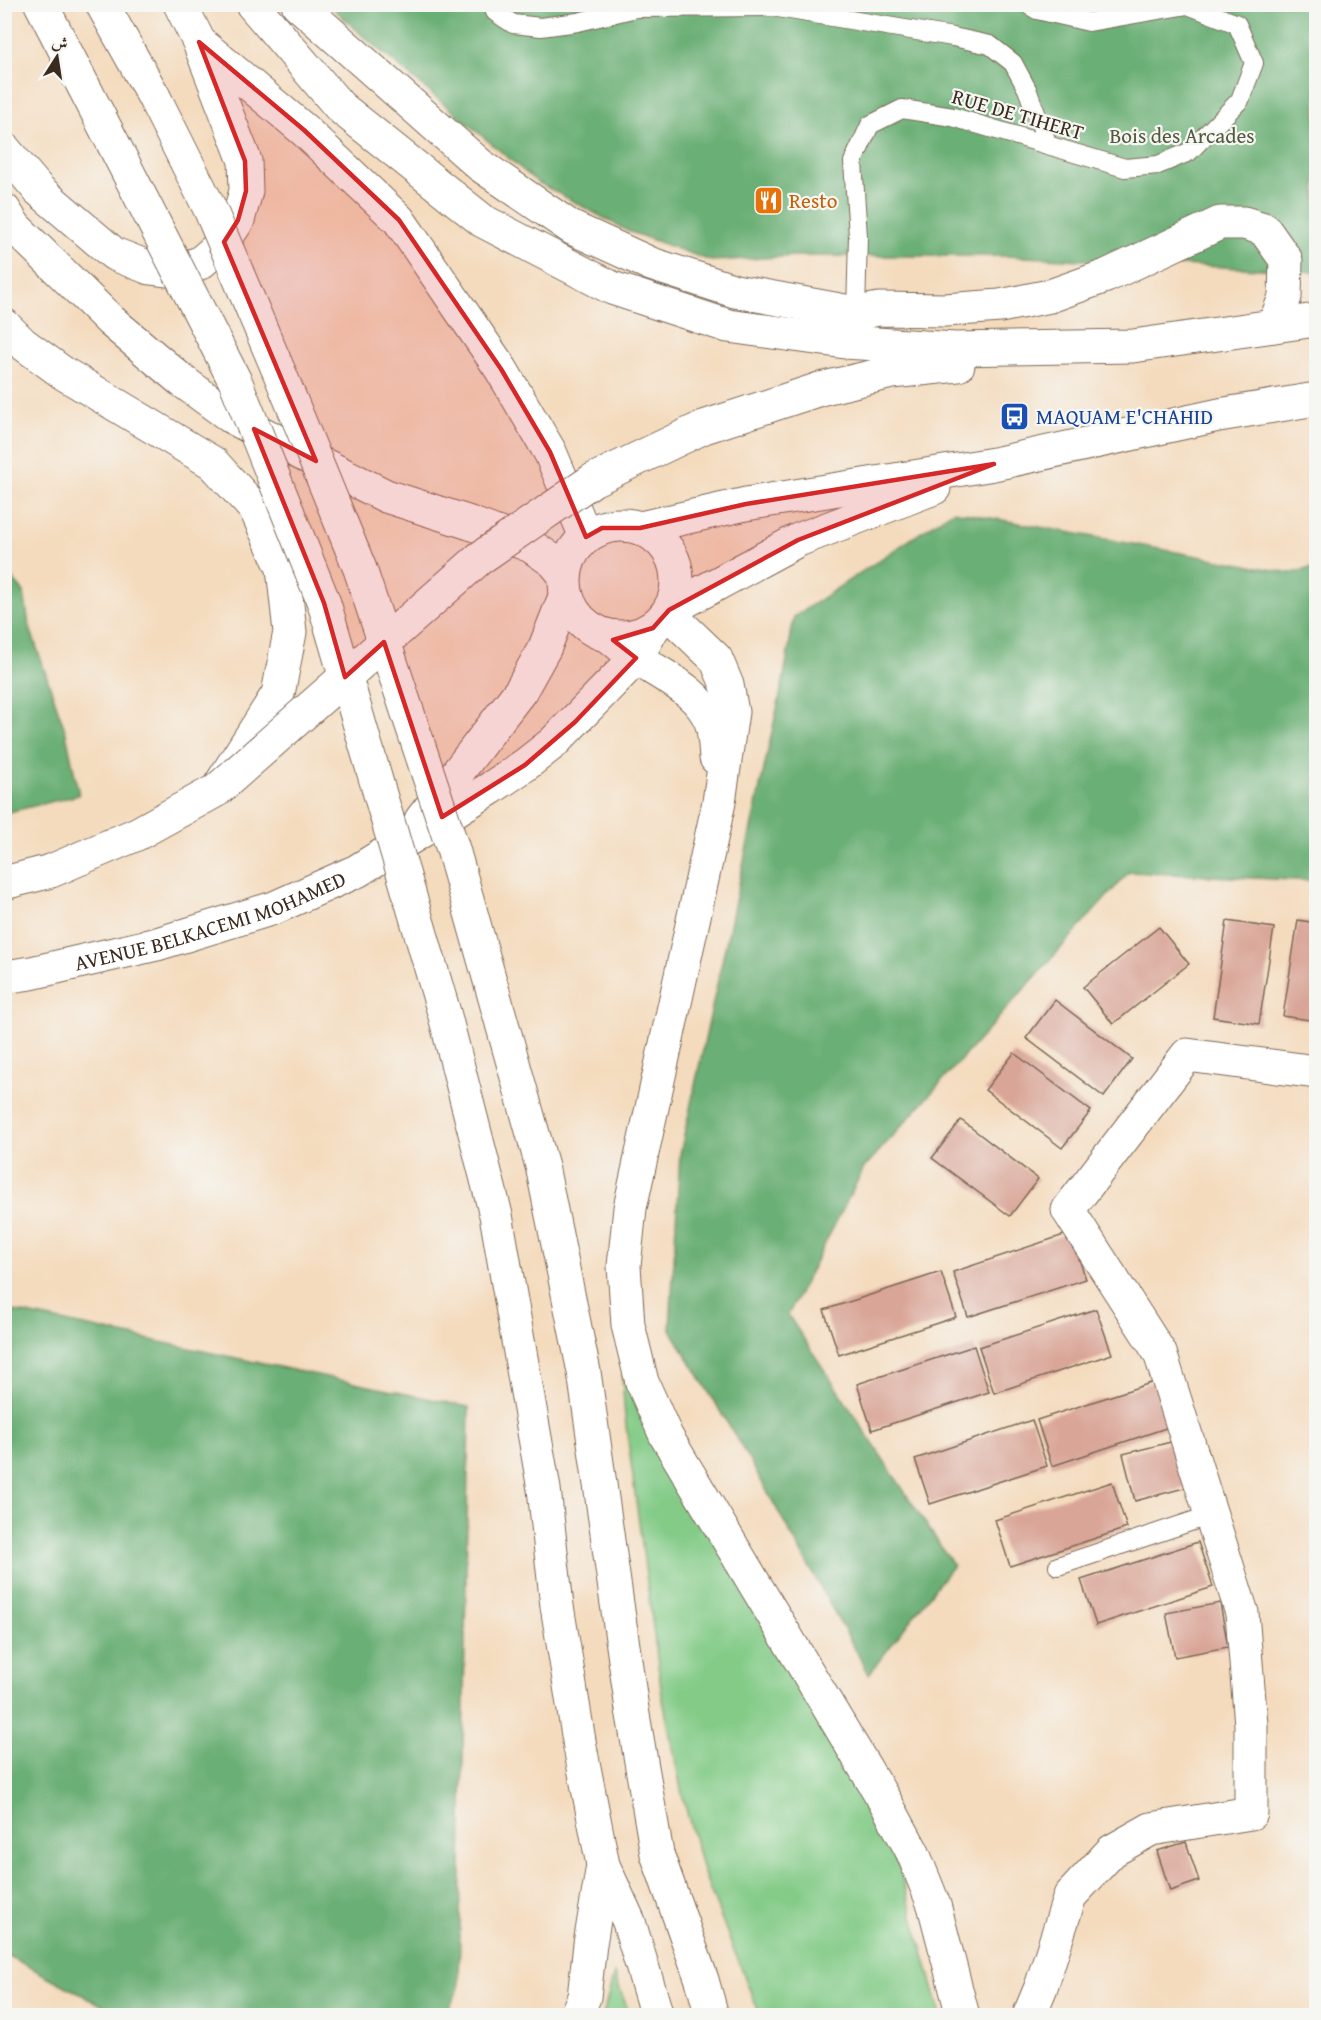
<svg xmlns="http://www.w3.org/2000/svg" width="1321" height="2020" font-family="'Gentium Book Plus',Amiri,serif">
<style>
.green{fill:#83cb87;stroke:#5f7a52;stroke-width:1.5}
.forest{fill:#6aaf74;stroke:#526c49;stroke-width:1.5}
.building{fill:#d9a597}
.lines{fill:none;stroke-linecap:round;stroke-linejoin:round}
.lane-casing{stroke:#7c6856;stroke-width:20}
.street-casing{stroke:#7c6856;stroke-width:35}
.secondary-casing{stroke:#7c6856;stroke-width:35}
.primary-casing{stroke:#7c6856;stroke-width:35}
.highway-casing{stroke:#7c6856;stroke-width:35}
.lane{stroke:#fff;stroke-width:18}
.street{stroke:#fff;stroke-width:33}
.secondary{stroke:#fff;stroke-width:33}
.primary{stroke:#fff;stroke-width:33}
.highway{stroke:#fff;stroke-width:33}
.secondary-bridge-casing{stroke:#7c6856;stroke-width:35;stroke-linecap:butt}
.highway-bridge-casing{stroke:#7c6856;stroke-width:35;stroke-linecap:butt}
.secondary-bridge{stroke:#fff;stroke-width:33}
.highway-bridge{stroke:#fff;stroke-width:33}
.marked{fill:#d62828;fill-opacity:0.2;stroke:#d62828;stroke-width:4.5;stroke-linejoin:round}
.labels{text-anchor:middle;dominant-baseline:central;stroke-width:4.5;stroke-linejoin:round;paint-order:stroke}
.street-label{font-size:21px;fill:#3b2a1e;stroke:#f6f6f2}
.park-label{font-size:21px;fill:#515a3e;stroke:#f6f6f2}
.food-label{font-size:21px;fill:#c56008;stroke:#f6f6f2;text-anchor:start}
.transit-label{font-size:21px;fill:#164399;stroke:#f6f6f2;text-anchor:start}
</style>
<rect width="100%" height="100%" fill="#f6f6f2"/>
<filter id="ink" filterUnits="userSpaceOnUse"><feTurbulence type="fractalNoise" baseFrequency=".0167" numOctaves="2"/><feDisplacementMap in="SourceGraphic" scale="12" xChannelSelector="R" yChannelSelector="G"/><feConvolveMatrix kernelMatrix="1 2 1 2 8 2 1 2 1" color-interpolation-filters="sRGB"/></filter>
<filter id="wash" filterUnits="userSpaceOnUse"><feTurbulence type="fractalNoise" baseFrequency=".008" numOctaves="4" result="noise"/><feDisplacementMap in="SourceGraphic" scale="24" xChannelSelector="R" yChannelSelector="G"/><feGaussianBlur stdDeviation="1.35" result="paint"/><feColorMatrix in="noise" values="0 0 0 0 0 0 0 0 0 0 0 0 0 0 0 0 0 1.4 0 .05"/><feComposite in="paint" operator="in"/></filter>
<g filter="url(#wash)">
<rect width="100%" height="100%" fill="#f4dbbe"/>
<!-- green -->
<g class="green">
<path d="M622,1375L875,1804L899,1867L941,2015H761L754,2001L704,1874L682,1794L662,1695L625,1418Z"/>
<path d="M614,1974L630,2015H603Z"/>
</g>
<!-- forest -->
<g class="forest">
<path d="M330,5H1316V272L1005,256H796L711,261L628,231L537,182L364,37Z"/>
<path d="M953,511L1290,573L1316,567V881L1129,872L864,1168L788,1315L953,1565L869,1674L745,1452L670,1328L680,1154L784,677L794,617Z"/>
<path d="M5,570L24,592L29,625L66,733L79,795L5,813Z"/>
<path d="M4,1309L469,1407L459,1988L445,2015H120L5,1954Z"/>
</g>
<g id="blocks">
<!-- building -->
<g class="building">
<path d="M1298,920L1316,923V1021L1283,1016Z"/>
<path d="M1227,921L1274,928L1259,1024L1213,1017Z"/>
<path d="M1159,927L1189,964L1113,1024L1083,987Z"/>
<path d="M1055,1000L1132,1059L1104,1097L1026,1038Z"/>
<path d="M1014,1053L1091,1111L1062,1148L985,1090Z"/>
<path d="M961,1120L1038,1179L1010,1216L932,1158Z"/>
<path d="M1070,1233L1086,1279L968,1317L953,1272Z"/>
<path d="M941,1272L956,1317L839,1355L824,1310Z"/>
<path d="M1096,1309L1112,1354L994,1393L979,1347Z"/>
<path d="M974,1346L989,1392L872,1430L857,1384Z"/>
<path d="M1154,1382L1169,1427L1052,1466L1037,1420Z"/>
<path d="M1032,1420L1047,1466L930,1504L915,1459Z"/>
<path d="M1175,1441L1188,1487L1135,1501L1123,1454Z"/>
<path d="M1112,1482L1127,1528L1010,1566L995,1520Z"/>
<path d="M1198,1542L1213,1587L1096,1625L1081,1580Z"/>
<path d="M1220,1603L1228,1647L1175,1657L1166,1613Z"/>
<path d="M1186,1842L1199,1881L1170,1891L1157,1851Z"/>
</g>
</g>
</g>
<g filter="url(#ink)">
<use href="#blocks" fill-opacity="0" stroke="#7c6856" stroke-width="1.5"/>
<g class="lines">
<defs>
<g id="lane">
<path d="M493,4L495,12L513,24L541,27L578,22L636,8L772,7L953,37L990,45L1013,63L1027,89L1048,145"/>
<path d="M856,313L858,236L853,162L870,125L902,109L953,117L1125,168L1158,165L1189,152L1240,100L1254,63L1237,24L1188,5L1089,22L1037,10L1027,4"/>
<path d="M1058,1566L1211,1515"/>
</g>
<path id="street" d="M1029,2016L1041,1987L1070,1896L1112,1851L1151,1829L1251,1813V1725L1242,1613L1160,1353L1068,1210L1187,1055L1316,1072"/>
<g id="secondary">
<path d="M180,4L199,42L304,130L399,220L501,369L550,452L586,537"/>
<path d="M252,4L340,107L483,221L612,288L728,326L845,342L955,349L1133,346L1316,320"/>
<path d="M298,4L480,165L572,228L651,264L735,291L856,313L879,309L945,310L1000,306L1050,296L1106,276L1220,223H1244L1264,229L1286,260L1285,297L1274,326"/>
<path d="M4,149L39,190L114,254L150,268L174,271L200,263L222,244L238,220L246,191L245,161L200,45"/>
<path d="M4,210L15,227L111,321L181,380L230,416L282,444L386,496L470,523L531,546L553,561L565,575"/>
<path d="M4,325L22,343L63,373L213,463L256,510L283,568L290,632L278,694L217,790L137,834L51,871L4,883"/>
<path d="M820,389L892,372L958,365"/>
<path d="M668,613L716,659L727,685L732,712L719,802L630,1208L624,1266L628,1325L642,1382L666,1436L886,1803L913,1853L934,1905L963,2016"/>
<path d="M609,636C619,644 628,652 638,659C664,677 699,691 711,722C715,733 715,746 716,758"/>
</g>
<g id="primary">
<circle cx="621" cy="581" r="56"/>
<path d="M640,528L746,504L994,464L1219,415L1316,399"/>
<path d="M669,610L798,540L934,488"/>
<path d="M421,820L521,690L545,647L566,594"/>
<path id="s1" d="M4,977L31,973L157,944L274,908L357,871L491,788L525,765L553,743L636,658L653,628"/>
</g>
<g id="highway">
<path d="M41,4L113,143"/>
<path d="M102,4L154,97"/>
<path d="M632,1709L657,1854L702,1980L712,2016"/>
<path d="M580,1747L603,1865L629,1922L657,2016"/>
<path d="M576,2016L584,1997L590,1944L603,1865"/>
</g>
</defs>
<!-- lane casing -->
<use href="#lane" class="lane-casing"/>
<!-- street casing -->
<use href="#street" class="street-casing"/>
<!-- secondary casing -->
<use href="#secondary" class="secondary-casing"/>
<!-- primary casing -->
<use href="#primary" class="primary-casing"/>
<!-- highway casing -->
<use href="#highway" class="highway-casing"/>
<!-- lane -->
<use href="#lane" class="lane"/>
<!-- street -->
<use href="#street" class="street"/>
<!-- secondary -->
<use href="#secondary" class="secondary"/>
<!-- primary -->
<use href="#primary" class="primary"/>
<!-- highway -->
<use href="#highway" class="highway"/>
<defs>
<path id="secondary-bridge" d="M217,790L480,558L593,480L704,427L820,389"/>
<g id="highway-bridge">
<path d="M154,97L210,209L280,374L360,569L453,849L542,1166L584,1372L632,1709"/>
<path d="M113,143L236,383L324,603L445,1016L496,1215L544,1489L557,1606L580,1747"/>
</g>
</defs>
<!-- secondary-bridge casing -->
<use href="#secondary-bridge" class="secondary-bridge-casing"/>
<!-- highway-bridge casing -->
<use href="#highway-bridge" class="highway-bridge-casing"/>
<!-- secondary-bridge -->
<use href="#secondary-bridge" class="secondary-bridge"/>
<!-- highway-bridge -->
<use href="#highway-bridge" class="highway-bridge"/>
</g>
</g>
<!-- marked area -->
<path class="marked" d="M199,42L304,130L399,220L501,369L550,452L586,537L602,528H640L746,504L994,464L798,540L669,610L653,628L613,640L636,658L575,722L525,765L442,817L384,642L345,677L324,603L254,429L316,461L224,242L238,220L246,191L245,161Z"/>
<!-- icons -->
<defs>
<symbol id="restaurant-square" viewBox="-11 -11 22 22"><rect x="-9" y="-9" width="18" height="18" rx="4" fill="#e8710a" stroke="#f6f6f2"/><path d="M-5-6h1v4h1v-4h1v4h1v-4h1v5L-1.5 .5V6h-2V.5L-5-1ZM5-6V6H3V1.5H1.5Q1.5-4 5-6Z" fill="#fff"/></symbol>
<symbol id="bus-square" viewBox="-11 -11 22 22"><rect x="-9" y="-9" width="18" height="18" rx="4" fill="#1a4fb4" stroke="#f6f6f2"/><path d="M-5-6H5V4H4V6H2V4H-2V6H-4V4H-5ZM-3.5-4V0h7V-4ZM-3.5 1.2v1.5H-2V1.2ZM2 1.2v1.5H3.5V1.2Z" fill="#fff"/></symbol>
</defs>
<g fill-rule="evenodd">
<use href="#restaurant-square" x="752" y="184" width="33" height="33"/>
<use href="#bus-square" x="998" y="400" width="33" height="33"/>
</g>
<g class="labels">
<!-- street labels -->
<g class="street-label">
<text transform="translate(1018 114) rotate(16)">RUE DE TIHERT</text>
<text stroke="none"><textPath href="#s1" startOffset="214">AVENUE BELKACEMI MOHAMED</textPath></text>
</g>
<!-- park labels -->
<g class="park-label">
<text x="1182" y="135">Bois des Arcades</text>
</g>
<!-- food labels -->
<g class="food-label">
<text x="789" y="200">Resto</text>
</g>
<!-- transit labels -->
<g class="transit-label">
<text x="1036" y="416">MAQUAM E'CHAHID</text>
</g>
</g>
<!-- margin -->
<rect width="1321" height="2020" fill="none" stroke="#f6f6f2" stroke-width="24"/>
<!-- north arrow -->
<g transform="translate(57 57) rotate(12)" stroke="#f6f6f2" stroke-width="4.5" paint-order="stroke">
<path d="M0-4.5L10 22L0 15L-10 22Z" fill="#3b2a1e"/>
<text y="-9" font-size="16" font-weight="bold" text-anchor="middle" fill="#3b2a1e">ش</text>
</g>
</svg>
